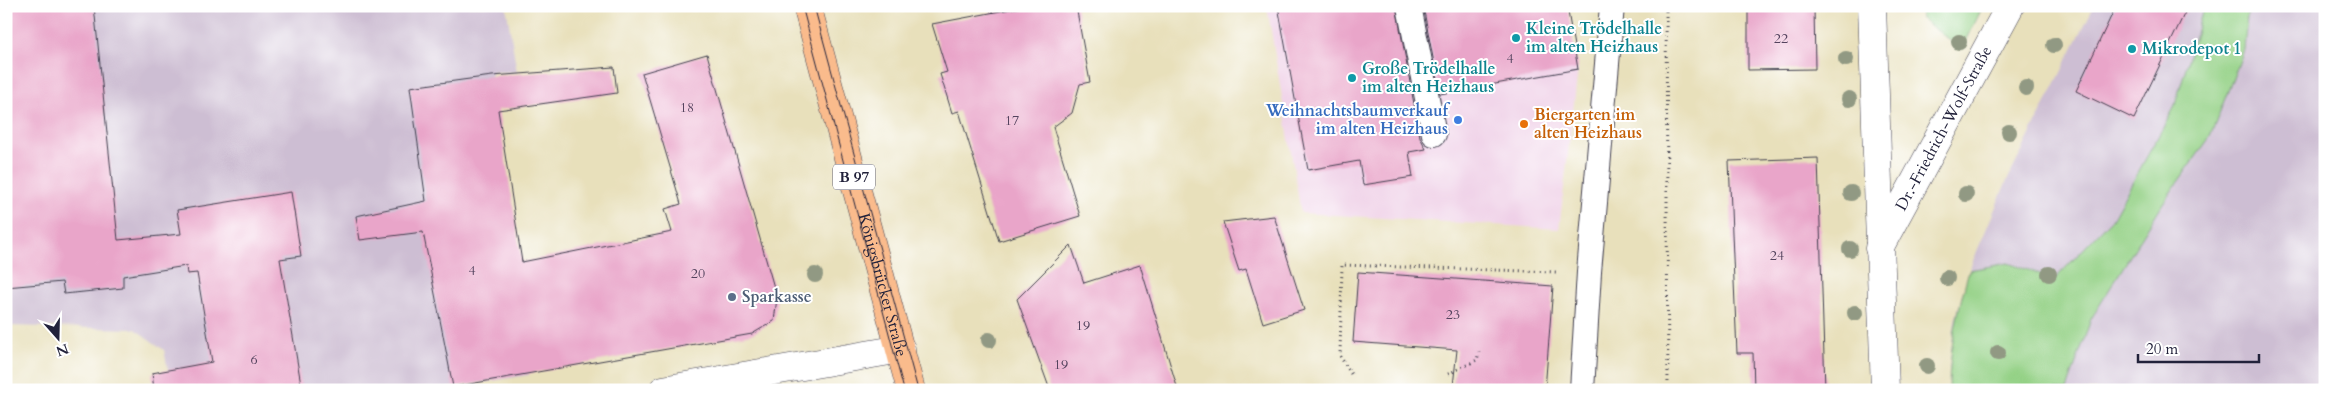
<svg xmlns="http://www.w3.org/2000/svg" width="2331" height="396" font-family="Cardo,serif">
<style>
.built{fill:#efd0e7}
.industrial{fill:#cdbed3}
.green{fill:#94d186;stroke:#5b7a60}
.building{fill:#e9a5c9}
.lines{fill:none;stroke-linecap:round;stroke-linejoin:round}
.lane-casing{stroke:#403e4e;stroke-width:26}
.street-casing{stroke:#403e4e;stroke-width:29}
.primary-casing{stroke:#403e4e;stroke-width:29}
.path{stroke:#403e4e;stroke-width:3;stroke-dasharray:1 4;stroke-linecap:butt}
.lane{stroke:#fff;stroke-width:24}
.street{stroke:#fff;stroke-width:28}
.primary{stroke:#fabb8c;stroke-width:28}
.tram{stroke:#22223b;stroke-width:1}
.tree{fill:#919983}
.culture-dot{fill:#0f9aa8;stroke:#fff;stroke-width:2}
.shop-dot{fill:#3f7fe0;stroke:#fff;stroke-width:2}
.food-dot{fill:#e8710a;stroke:#fff;stroke-width:2}
.service-dot{fill:#5c6f8a;stroke:#fff;stroke-width:2}
.labels{text-anchor:middle;dominant-baseline:central;stroke-width:4;stroke-linejoin:round;paint-order:stroke}
.number-label{font-size:14px;fill:#54435e}
.shield{fill:#fff;stroke:#646476;stroke-width:1}
.shield-label{font-size:15px;font-weight:bold;fill:#22223b}
.culture-label{font-size:16px;font-weight:bold;fill:#0d838f;stroke:#fff;text-anchor:start}
.shop-label{font-size:16px;font-weight:bold;fill:#366cbe;stroke:#fff;text-anchor:end}
.food-label{font-size:16px;font-weight:bold;fill:#c56008;stroke:#fff;text-anchor:start}
.street-label{font-size:16px;fill:#22223b;stroke:#fff}
.service-label{font-size:16px;font-weight:bold;fill:#4e5e75;stroke:#fff;text-anchor:start}
</style>
<rect width="100%" height="100%" fill="#fff"/>
<filter id="ink" filterUnits="userSpaceOnUse"><feTurbulence type="fractalNoise" baseFrequency=".02" numOctaves="2"/><feDisplacementMap in="SourceGraphic" scale="10" xChannelSelector="R" yChannelSelector="G"/><feConvolveMatrix kernelMatrix="1 2 1 2 8 2 1 2 1" color-interpolation-filters="sRGB"/></filter>
<filter id="wash" filterUnits="userSpaceOnUse"><feTurbulence type="fractalNoise" baseFrequency=".0096" numOctaves="4" result="noise"/><feDisplacementMap in="SourceGraphic" scale="20" xChannelSelector="R" yChannelSelector="G"/><feGaussianBlur stdDeviation="1.12" result="paint"/><feColorMatrix in="noise" values="0 0 0 0 0 0 0 0 0 0 0 0 0 0 0 0 0 1.4 0 .05"/><feComposite in="paint" operator="in"/></filter>
<g filter="url(#wash)">
<rect width="100%" height="100%" fill="#e8e0bb"/>
<!-- built -->
<path class="built" d="M1267,6H1567L1578,69L1559,229L1301,213Z"/>
<!-- industrial -->
<g class="industrial">
<path d="M6,6H506L517,72H491L529,375L437,390H172L164,350L135,329L6,326Z"/>
<path d="M2094,6H2325V390H1949V368L1955,321L1969,270L2005,185Z"/>
</g>
<!-- green -->
<g class="green">
<path d="M1920,6H1983L1962,50L1921,18Z"/>
<path d="M2204,6H2248L2244,50L2210,137L2163,203L2091,319L2067,390H1949C1949,348 1958,310 1969,270L2008,263L2055,279L2112,219L2174,108Z"/>
</g>
<g id="blocks">
<!-- building -->
<g class="building">
<path d="M6,6H94L118,240L181,234L177,210L291,192L301,256L280,259L302,390H154L152,373L212,362L197,273L187,274L186,266L123,276V288L64,294L62,282L6,287Z"/>
<path d="M1027,6H1076L1090,82L1080,84L1072,113L1053,127L1080,216L999,241L959,111L952,113L940,74L947,72L932,24Z"/>
<path d="M1278,6H1396L1420,137L1426,149L1409,152L1413,177L1363,185L1359,161L1308,170Z"/>
<path d="M1423,6H1567L1578,69L1440,94Z"/>
<path d="M1748,6H1814L1815,69L1748,70Z"/>
<path d="M2116,6H2188L2134,119L2076,91Z"/>
<path d="M707,54L777,298L774,321L752,334L453,387L423,232L360,240L356,216L426,201L410,87L492,76L614,67L617,93L498,110L522,262L672,232L665,209L681,204L642,73Z"/>
<path d="M1818,158L1825,390H1754L1753,353H1737L1729,161Z"/>
<path d="M1274,216L1304,310L1263,323L1246,269L1239,271L1223,222Z"/>
<path d="M1071,245L1084,283L1140,265L1178,390H1050L1017,299Z"/>
<path d="M1358,272L1553,286L1545,390H1484V388L1453,386L1457,350L1353,342Z"/>
</g>
</g>
</g>
<g filter="url(#ink)">
<use href="#blocks" fill-opacity="0" stroke="#403e4e" stroke-width="1"/>
<g class="lines">
<defs>
<g id="lane">
<path d="M1409,6L1434,134"/>
<path d="M1582,390L1589,272L1612,6"/>
</g>
<g id="street">
<path d="M1872,6L1885,390"/>
<path id="s1" d="M1879,248L2010,6"/>
<path d="M663,390L901,349"/>
</g>
<g id="primary">
<path id="s2" d="M807,6L911,390"/>
</g>
</defs>
<!-- lane casing -->
<use href="#lane" class="lane-casing"/>
<!-- street casing -->
<use href="#street" class="street-casing"/>
<!-- primary casing -->
<use href="#primary" class="primary-casing"/>
<!-- path -->
<g class="path">
<path d="M1666,6L1668,390"/>
<path d="M668,10L678,6"/>
<path d="M1351,374L1340,356L1342,265L1556,272"/>
<path d="M1448,374L1477,360L1479,352"/>
</g>
<!-- lane -->
<use href="#lane" class="lane"/>
<!-- street -->
<use href="#street" class="street"/>
<!-- primary -->
<use href="#primary" class="primary"/>
<!-- tram -->
<g class="tram">
<path d="M802,6L904,390"/>
<path d="M814,6L918,390"/>
</g>
</g>
<!-- trees -->
<g class="tree">
<circle cx="1959" cy="42" r="8"/>
<circle cx="2054" cy="45" r="8"/>
<circle cx="1846" cy="59" r="8"/>
<circle cx="2026" cy="88" r="8"/>
<circle cx="1849" cy="99" r="8"/>
<circle cx="2009" cy="132" r="8"/>
<circle cx="1851" cy="193" r="8"/>
<circle cx="1966" cy="194" r="8"/>
<circle cx="1850" cy="249" r="8"/>
<circle cx="2049" cy="274" r="8"/>
<circle cx="815" cy="275" r="8"/>
<circle cx="1947" cy="278" r="8"/>
<circle cx="1855" cy="313" r="8"/>
<circle cx="989" cy="340" r="8"/>
<circle cx="1998" cy="353" r="8"/>
<circle cx="1927" cy="366" r="8"/>
</g>
</g>
<!-- markers -->
<g class="culture-dot">
<circle cx="1516" cy="38" r="5"/>
<circle cx="2132" cy="49" r="5"/>
<circle cx="1352" cy="78" r="5"/>
</g>
<circle class="shop-dot" cx="1458" cy="120" r="5"/>
<circle class="food-dot" cx="1524" cy="124" r="5"/>
<circle class="service-dot" cx="732" cy="297" r="5"/>
<g class="labels">
<!-- number labels -->
<g class="number-label">
<text x="1781" y="38">22</text>
<text x="1510" y="58">4</text>
<text x="687" y="107">18</text>
<text x="1012" y="120">17</text>
<text x="1777" y="255">24</text>
<text x="472" y="270">4</text>
<text x="698" y="273">20</text>
<text x="1453" y="314">23</text>
<text x="1083" y="325">19</text>
<text x="254" y="359">6</text>
<text x="1061" y="364">19</text>
</g>
<!-- shield labels -->
<rect class="shield" x="833" y="164.5" width="42" height="25" rx="4"/>
<g class="shield-label">
<text x="854" y="177">B 97</text>
</g>
<!-- culture labels -->
<g class="culture-label">
<text x="1526" y="29">Kleine Trödelhalle<tspan x="1526" dy="18">im alten Heizhaus</tspan></text>
<text x="2142" y="49">Mikrodepot 1</text>
<text x="1362" y="69">Große Trödelhalle<tspan x="1362" dy="18">im alten Heizhaus</tspan></text>
</g>
<!-- shop labels -->
<g class="shop-label">
<text x="1448" y="111">Weihnachtsbaumverkauf<tspan x="1448" dy="18">im alten Heizhaus</tspan></text>
</g>
<!-- food labels -->
<g class="food-label">
<text x="1534" y="115">Biergarten im<tspan x="1534" dy="18">alten Heizhaus</tspan></text>
</g>
<!-- street labels -->
<g class="street-label">
<text stroke="none"><textPath href="#s1" startOffset="136">Dr.-Friedrich-Wolf-Straße</textPath></text>
<text stroke="none"><textPath href="#s2" startOffset="289">Königsbrücker Straße</textPath></text>
</g>
<!-- service labels -->
<g class="service-label">
<text x="742" y="297">Sparkasse</text>
</g>
</g>
<!-- margin -->
<rect width="2331" height="396" fill="none" stroke="#fff" stroke-width="25"/>
<!-- north arrow -->
<g transform="translate(58 338) rotate(160)" stroke="#ffffff" stroke-width="4" paint-order="stroke">
<path d="M0-4L9 19L0 12L-9 19Z" fill="#22223b"/>
<text y="-8" font-size="14" font-weight="bold" text-anchor="middle" fill="#22223b">N</text>
</g>
<!-- scale -->
<path d="M2138 354v8h121v-8" fill="none" stroke="#22223b" stroke-width="2.5"/>
<text x="2146" y="354" font-size="15" fill="#22223b" stroke="#ffffff" stroke-width="4" paint-order="stroke">20 m</text>
</svg>
